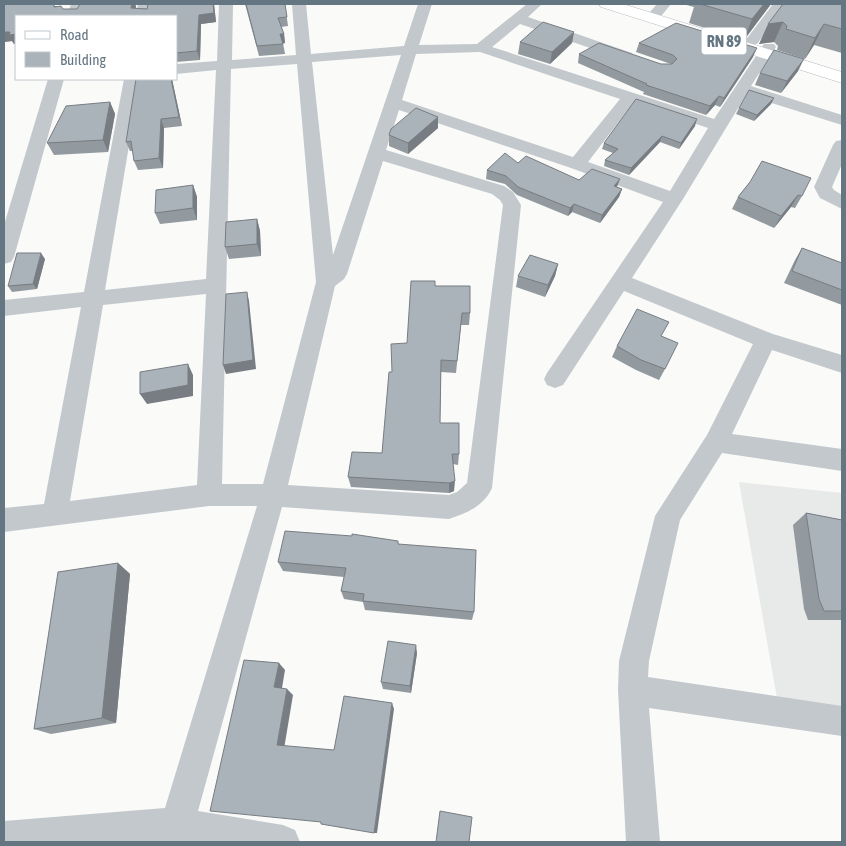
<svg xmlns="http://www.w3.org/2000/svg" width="846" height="846" font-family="'Asap Condensed',sans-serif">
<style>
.built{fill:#e8e9e9}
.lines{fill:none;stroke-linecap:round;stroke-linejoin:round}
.primary-casing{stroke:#b5babe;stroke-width:1}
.minor{fill:#c3c8cc;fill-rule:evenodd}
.primary{fill:#fff;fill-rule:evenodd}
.wall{fill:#929a9f}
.shaded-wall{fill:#777d82}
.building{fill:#aab3b9;stroke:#777d82}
.labels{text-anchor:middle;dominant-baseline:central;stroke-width:5;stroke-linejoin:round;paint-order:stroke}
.shield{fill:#fff;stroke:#939fa8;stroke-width:1}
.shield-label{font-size:16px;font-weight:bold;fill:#657683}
</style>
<rect width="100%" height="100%" fill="#fafaf8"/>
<!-- built -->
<path class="built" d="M739,482L842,493V712L778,704Z"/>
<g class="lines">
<defs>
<path id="primary" d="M599,4H623L842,72V83L601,7Z"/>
</defs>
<!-- primary casing -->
<use href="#primary" class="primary-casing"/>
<!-- minor -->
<g class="minor">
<path d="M71,4H85L81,16H67Z"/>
<path d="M138,4H152L150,16H136Z"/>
<path d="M219,4H233L232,60L296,55L292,4H306L311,54L404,46L418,4H432L419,45L477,44L527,4H542L528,17L632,53L634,56L632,59H622L520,24L492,47L714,119L764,44H774L776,47L751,86L842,115V125L746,95L683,199L632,278L773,334L842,355V373L772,350L732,434L842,449V471L722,453L680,520L649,661L648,677L842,706V736L649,708L660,842H626L618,690L619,661L655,516L707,435L753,344L624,291L563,385L555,388L547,385L544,379L547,373L663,202L571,168L399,110L386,150L504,186L513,192L521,205L492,488C483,507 468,512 449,519L282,507L198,811L283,825L295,830L300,842H4V821L165,808L257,506H209L4,532V508L44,504L81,307L4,316V300L84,292L124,79H140L105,290L206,279L216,70L176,74V64L217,61ZM480,52L620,99L573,157L402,100L416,54ZM401,55L333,255L312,62ZM297,64L316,282L263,484H222L231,69ZM633,103L708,128L670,191L588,162ZM383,161L492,194L500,200L503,205L467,483L457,492L449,495L288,485L335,286L344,279L347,274ZM206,294L197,485L70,501L103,305Z"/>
<path d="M657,4H671L662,15L657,16L650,12Z"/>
<path d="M773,4H787L757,44H747L745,41Z"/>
<path d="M48,79H64L14,257L11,262L4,264V225Z"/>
<path d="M842,140V164L832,187L834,190L842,195V209L820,198L814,187L833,145L836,141Z"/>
</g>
<!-- primary -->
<use href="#primary" class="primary"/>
</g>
<!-- wall -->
<g class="wall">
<path d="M4,4L57,6L63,9H77L80,4H135L136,8L147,9L148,4H214L216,22L201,24L200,60L176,62V16L14,44L12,41L4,42Z"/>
<path d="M245,4H285L288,26L281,27L284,34L285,43H283L285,54L259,56Z"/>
<path d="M683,4H771L744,40L689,23L694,7Z"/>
<path d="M783,4H842V53L814,45L805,59L777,50L778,46L774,42L759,44Z"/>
<path d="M574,32L572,43L550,64L518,54L520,42Z"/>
<path d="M639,43L753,57L720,107L715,105L706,115L643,94L644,92L578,63L579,54L661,64H671L636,52Z"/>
<path d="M798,71L781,93L755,85L760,73Z"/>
<path d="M172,79L182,126L164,128L163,168L138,170L134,161L133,151H130L126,142Z"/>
<path d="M774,98L771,104L754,121L736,114L739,108Z"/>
<path d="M110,102L115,114L108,152L54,155L47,143Z"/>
<path d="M438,117V128L408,154L389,146V135Z"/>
<path d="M695,126L679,149L660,142L629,175L604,166L605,160L613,153L602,149L604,143Z"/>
<path d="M518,163L579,180L617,187L622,189L619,197L600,223L572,212L568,216L517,195L505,184L486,179L487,170Z"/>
<path d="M750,182L802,196L795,208L791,207L774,228L732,209L738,197Z"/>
<path d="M193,185L197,197V220L160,224L155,213Z"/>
<path d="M257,219L260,231L261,256L229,259L225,247Z"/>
<path d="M802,248L842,263V305L784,283L795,260Z"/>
<path d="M45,259L37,289L12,292L8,286Z"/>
<path d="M558,264L555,276L545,297L516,287L518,276Z"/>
<path d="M435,286L470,313L469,325H461L456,373L441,372L440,423L459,454L458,465L453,464L454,491L449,493L351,487L348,477L382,453L392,372L407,343Z"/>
<path d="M662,336L665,369L659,380L636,370L612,357L617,346Z"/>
<path d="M806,513L842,520V620H808L804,609L793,525Z"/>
<path d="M399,544L474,612L472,620L365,610L363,602L344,599L341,591L344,577L283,571L278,562Z"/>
<path d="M118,563L130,574L116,723L51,734L34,729Z"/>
<path d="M417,653L411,693L383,689L381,682Z"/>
</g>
<!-- shaded-wall -->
<g class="shaded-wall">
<path d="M132,4H135L136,6L135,16L131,8Z"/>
<path d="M213,4H214L216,22L201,24L200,60L197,51L199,15Z"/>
<path d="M764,4H771L744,40L752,19Z"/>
<path d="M783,22L774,42L759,44L768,24Z"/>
<path d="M824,24L814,45L805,59L815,38Z"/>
<path d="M4,32H10L16,34V44H14L12,41L4,42Z"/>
<path d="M574,32L572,43L550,64L552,52Z"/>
<path d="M280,34H284L285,43L282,44Z"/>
<path d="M757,48L753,57L720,107L724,98Z"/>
<path d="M804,59L798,71L781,93L787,81Z"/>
<path d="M171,79H172L182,126L179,117Z"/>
<path d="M719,96L715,105L706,115L710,106Z"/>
<path d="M774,98L771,104L754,121L757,115Z"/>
<path d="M110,102L115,114L108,152L103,140Z"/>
<path d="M438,117V128L408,154V143Z"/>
<path d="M161,119L164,128L163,168L159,158Z"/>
<path d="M697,119L695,126L679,149L681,143Z"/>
<path d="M662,136L660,142L629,175L631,168Z"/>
<path d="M620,179L617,187L614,186Z"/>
<path d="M193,185L197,197V220L193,208Z"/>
<path d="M622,189L619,197L600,223L602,215Z"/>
<path d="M798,195L791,207L774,228L781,216Z"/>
<path d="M574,204L572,212L568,216L570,208Z"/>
<path d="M257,219L260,231L261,256L257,244Z"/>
<path d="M41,253L45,259L37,289L33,284Z"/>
<path d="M558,264L555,276L545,297L548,285Z"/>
<path d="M247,292L249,301L256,369L226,374L223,365Z"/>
<path d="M188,364L193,375V396L147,404L140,394Z"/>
<path d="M455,481L454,491L449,493V483Z"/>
<path d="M118,563L130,574L116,723L102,718Z"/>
<path d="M416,645L417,653L411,693L410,686Z"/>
<path d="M279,663L285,670L281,694L274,687Z"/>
<path d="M287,689L293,695L284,749L277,745Z"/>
<path d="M392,703L394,709L377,833H374Z"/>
</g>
<!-- building -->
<g class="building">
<path d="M4,4H54V7L61,6L63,9H77L80,4H132L131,8L147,9L148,4H213L214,13L199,15L197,51L176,53V16H16V34L9,35L10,32H4Z"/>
<path d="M246,4H285L287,17L278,18L284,34H280L283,44L257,46Z"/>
<path d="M700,4H764L752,19Z"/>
<path d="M783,4H842V29L824,24L815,38L786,29L787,26L783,22L768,24Z"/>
<path d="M543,22L574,32L552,52L520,42Z"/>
<path d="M676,23L757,48L724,98L719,96L710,106L646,85L647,84L579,54L599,43L661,64H672L677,59L673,55L639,43Z"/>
<path d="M774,50L804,59L787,81L760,73Z"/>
<path d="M136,79H171L179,117L161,119L159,158L134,161L131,141L126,142Z"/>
<path d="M749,90L774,98L757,115L739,108Z"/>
<path d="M636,99L697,119L681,143L662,136L631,168L605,160L618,149L604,143Z"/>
<path d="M110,102L103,140L47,143L66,106Z"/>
<path d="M416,108L438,117L408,143L389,135L391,129Z"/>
<path d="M505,153L518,163L526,156L579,180L592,169L620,179L614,186L622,189L602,215L574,204L570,208L518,187L506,176L487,170Z"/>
<path d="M762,161L811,178L802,196L798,195L781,216L738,197L750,182Z"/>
<path d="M193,185V208L155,213L156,190Z"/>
<path d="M257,219V244L225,247L226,222Z"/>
<path d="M802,248L842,263V290L792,271Z"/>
<path d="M17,253H41L33,284L8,286Z"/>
<path d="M530,255L558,264L548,285L518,276Z"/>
<path d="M411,281H435V286H470V313H462L457,361L441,360L440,423H459V454H452L455,481L449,483L348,477L352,452L382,453L389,372H392L391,344L407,343Z"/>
<path d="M247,292L253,360L223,365L226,294Z"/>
<path d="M637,309L669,322L661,336L678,343L665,369L641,360L617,346Z"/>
<path d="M188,364V385L140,394V372Z"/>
<path d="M806,513L842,520V611H824L819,599Z"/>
<path d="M285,531L352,536V534L398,541V544L476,550L474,612L363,601L364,594L341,591L346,568L278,562Z"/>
<path d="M118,563L102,718L34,729L58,572Z"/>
<path d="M388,641L416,645L410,686L381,682Z"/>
<path d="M244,660L279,663L274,687L287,689L277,745L334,750L344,696L392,703L374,833L321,824V822L210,811Z"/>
<path d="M440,811L472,817L469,842H436Z"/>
</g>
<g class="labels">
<!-- shield labels -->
<rect class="shield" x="701.5" y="27.5" width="45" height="27" rx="4"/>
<g class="shield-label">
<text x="724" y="41">RN 89</text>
</g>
</g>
<!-- border -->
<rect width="846" height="846" fill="none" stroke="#657683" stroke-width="10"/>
<!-- legend -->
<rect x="15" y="15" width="162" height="65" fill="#ffffff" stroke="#c1c8cd"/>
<rect x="25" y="31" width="25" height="8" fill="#ffffff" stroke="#c1c8cd"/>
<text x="60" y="40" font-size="15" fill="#657683">Road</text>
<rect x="25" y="52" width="25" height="15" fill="#aab3b9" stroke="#c1c8cd"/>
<text x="60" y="65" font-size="15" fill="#657683">Building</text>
</svg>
